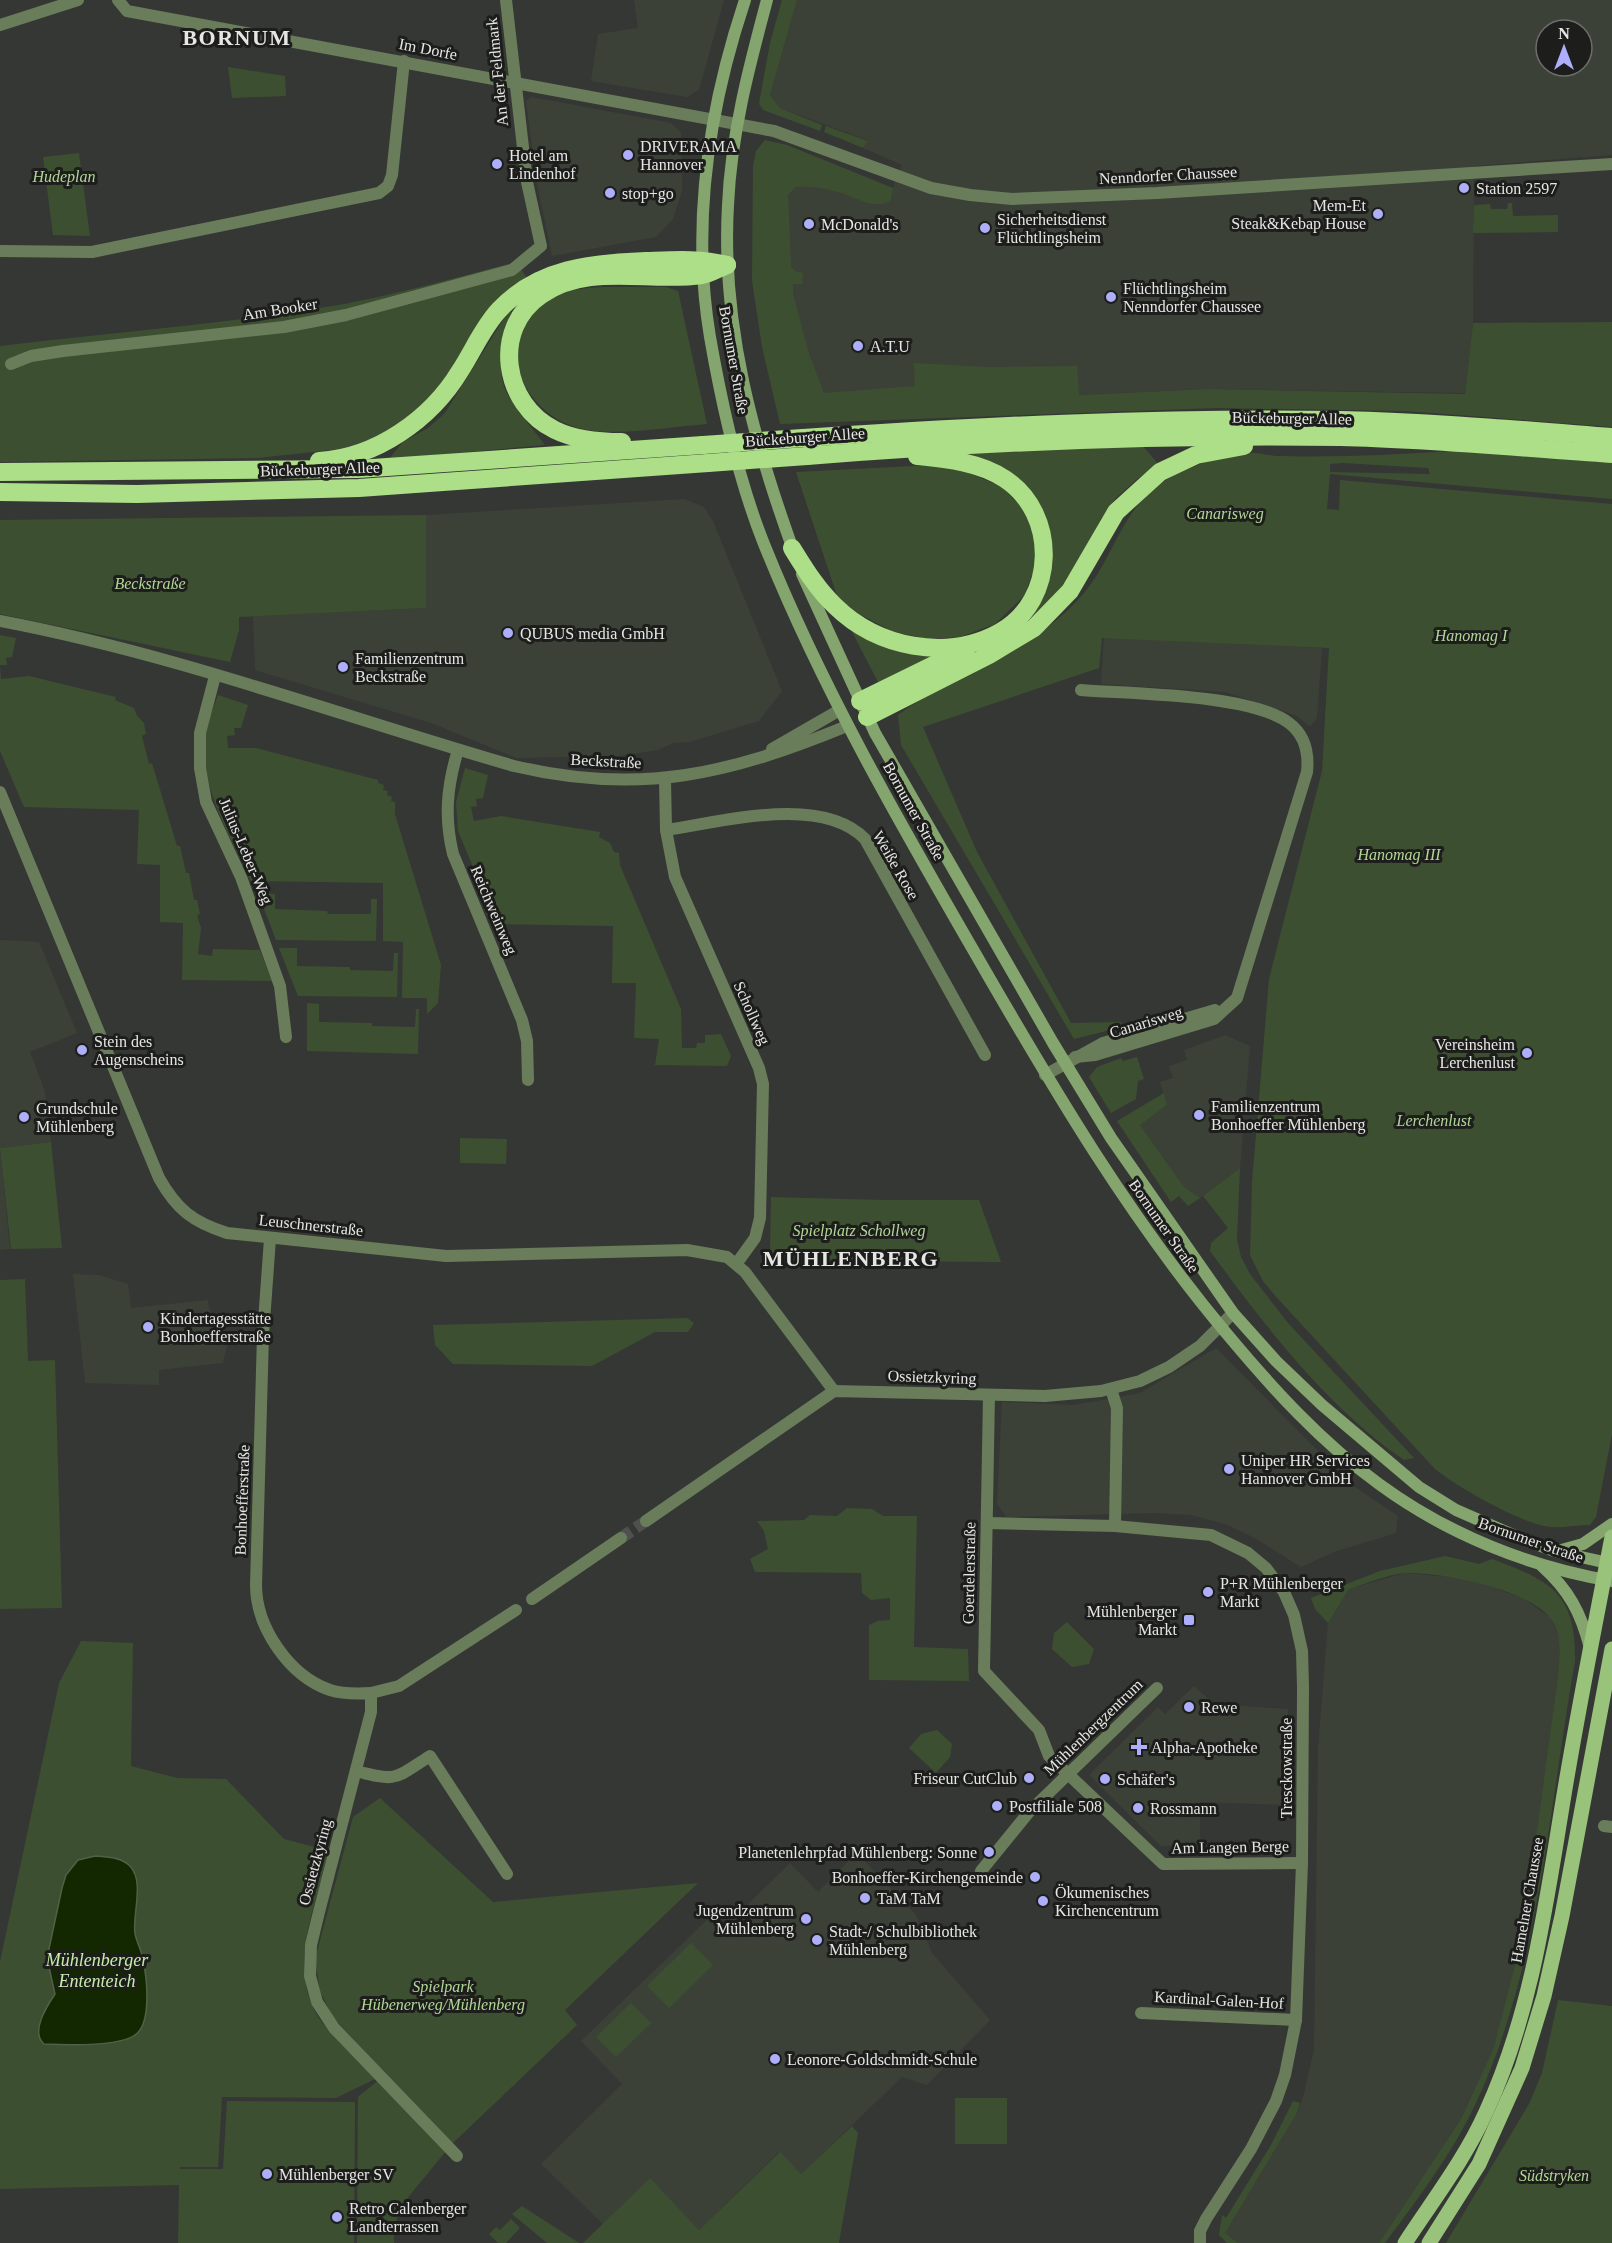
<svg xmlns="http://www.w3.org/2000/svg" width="1612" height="2243" font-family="'Times New Roman',serif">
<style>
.built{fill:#3c4138;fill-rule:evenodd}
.green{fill:#3d4f31;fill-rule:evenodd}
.water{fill:#132701;stroke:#526145;stroke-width:1.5}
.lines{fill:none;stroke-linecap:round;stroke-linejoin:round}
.street-tunnel{stroke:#50514f;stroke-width:12;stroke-dasharray:12 6;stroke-linecap:butt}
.street{stroke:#697d5a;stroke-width:12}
.secondary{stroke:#84a56d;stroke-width:12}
.primary{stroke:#99c37b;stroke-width:15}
.highway{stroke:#acdf87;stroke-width:18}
.highway-bridge{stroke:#acdf87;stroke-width:18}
.poi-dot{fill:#adaffb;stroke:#1d1e1c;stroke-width:2}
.labels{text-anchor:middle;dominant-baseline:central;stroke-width:6;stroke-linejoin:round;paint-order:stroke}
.street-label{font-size:16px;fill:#e6e7e5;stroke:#1d1e1c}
.poi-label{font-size:16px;fill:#e6e7e5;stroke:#1d1e1c;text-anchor:start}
.park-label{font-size:16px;font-style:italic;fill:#b1d796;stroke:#1d1e1c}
.water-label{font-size:18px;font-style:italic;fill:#c6edaa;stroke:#1d1e1c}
.district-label{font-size:22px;font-weight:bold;letter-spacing:1.5px;fill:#e6e7e5;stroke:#1d1e1c}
</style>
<rect width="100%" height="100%" fill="#353734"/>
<!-- built -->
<g class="built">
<path d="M634,0H724L699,90L687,97L591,81L598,34L638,28Z"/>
<path d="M797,0H1612V155L1474,166L1473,323L1465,393L1208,389L803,407L775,213L785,164L891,200L893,188L902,165L863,148L867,140L780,108L770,95ZM1546,30H1582V66H1546Z"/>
<path d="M531,97L671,123L681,132L682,191L673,219L656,237L552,256L537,184L526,101Z"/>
<path d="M684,499L704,507L713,521L782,691L759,721L689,742L673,743L658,750L620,756L516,758L434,724L255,670L253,616L426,608V515Z"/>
<path d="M1104,637L1322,648L1317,718L1310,727L1297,716L1226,692L1101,684Z"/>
<path d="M0,940L39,942L77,1033L30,1052L45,1092L51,1142L0,1148L10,1249L0,1250Z"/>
<path d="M1225,1035L1250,1046L1240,1168L1200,1198L1184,1187L1140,1125L1167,1105L1160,1082L1173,1078L1169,1066L1187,1060L1184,1050Z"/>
<path d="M73,1274L99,1275L128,1284L131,1308L208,1300L209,1309L227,1346L223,1363L159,1370V1385L85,1383Z"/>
<path d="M1216,1348L1352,1485L1398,1516L1396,1533L1334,1552L1301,1567L1255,1538L1225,1524L1191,1515L1155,1513L1006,1517L997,1503L1002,1402L1074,1405L1140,1393Z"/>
<path d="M1405,1573L1471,1579L1524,1599L1551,1618L1560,1640L1558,1676L1534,1859L1523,1935L1511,1991L1494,2047L1461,2119L1379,2243H1238L1225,2233L1297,2113L1303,2097L1314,2050L1318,1748L1328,1623L1349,1589Z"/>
<path d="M1194,1686L1214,1704L1288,1709V1805L1200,1802V1845L1161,1846L1089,1775L1158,1707L1165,1714Z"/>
<path d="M857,1853L916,1915L932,1953L990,2020L927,2085L902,2077L801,2174L779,2152L699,2230L650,2179L603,2224L541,2164L622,2084L581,2041L710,1917L723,1929L790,1863L818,1892Z"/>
</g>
<!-- green -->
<g class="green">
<path d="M782,0H797L770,95L780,108L822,125L820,131L763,110L759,104L770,43Z"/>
<path d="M228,67L285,76L286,96L232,98Z"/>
<path d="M826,126L868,141L863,148L824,132Z"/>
<path d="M765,140L787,145L893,188L891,200C876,211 857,198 842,193C828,189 810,185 795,187L788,195L791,266L795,271L803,273L802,284H793V293L808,351L824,393L915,386L914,363L986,367L1077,366L1079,395L1208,389L1465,394L1473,323L1612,322V427L1405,411L1216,408L780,424L762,347L752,281L753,166L756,151Z"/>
<path d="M79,153L90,236L53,235L43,157Z"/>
<path d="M1508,203H1512L1513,216L1558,215V232L1473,233L1474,205L1490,204L1491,209H1507Z"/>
<path d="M516,262L527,278L440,387L408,420L364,443L340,449L258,458L0,462V346C114,332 230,324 344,304C402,293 459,277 516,262Z"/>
<path d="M603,287H666L678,291L707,424C668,427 611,438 575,427C525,411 495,350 535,308C550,291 583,288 603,287Z"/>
<path d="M508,312H514C489,386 501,388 545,445L389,459L403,442L428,428L445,413Z"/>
<path d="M1142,445L1159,465L1137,479L1115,499L1101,519L1067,587L1024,627L886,697L1025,619L1046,524L959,454Z"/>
<path d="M1471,450L1612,460V499L1330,474L1327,509L1339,510L1340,480L1612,504V1434L1596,1517L1590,1525C1578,1525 1565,1528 1552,1527C1525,1526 1457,1487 1435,1469L1278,1299L1263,1281L1250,1255L1252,1182L1269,979L1322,771L1329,648L1102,638L1099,668L923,727L977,852L1071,1023L1121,1022L1122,1027L1074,1039L901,745L898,715C955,673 1027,654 1077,601C1120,556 1119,495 1188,469C1203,463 1224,454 1240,453C1253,451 1268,456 1281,456C1303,457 1326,456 1349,456C1390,455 1430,452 1471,450ZM1343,463L1428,468L1430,474L1330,472V464Z"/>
<path d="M932,465L965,471L1002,487L1022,507L1035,537V568L1024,596L995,624L960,637L927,639L894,632L861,615L838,599L796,472Z"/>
<path d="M426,515V608L239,617V630L230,662L0,614V520Z"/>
<path d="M848,624L940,654L879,684Z"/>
<path d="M0,635L16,638L12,657L6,658L7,665H0L1,679L29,676L116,697L115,700L134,708L137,716L144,723L146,734L142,736L149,764L152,763L177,846H180L186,873H189L194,900H197L200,914L197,915L201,928L198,954L212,956L213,949L260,950L272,981L182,980L183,923L160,922V865L137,864L139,810L24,807L0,751Z"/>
<path d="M218,695L248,705L241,728H234L235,735L227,736L228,748H256L378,780V783L384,785L383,790L388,791L387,795L392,797L391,801L395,802V814L441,965L438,1003L427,1014V998H402L403,942L383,941V883L251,881C229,833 195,781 207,726C210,716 214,705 218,695Z"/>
<path d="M465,768L488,775L483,798L476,799L477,806L471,807L474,821L501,816L600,832L599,837L610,843L614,852L619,853L620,865L681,1009L682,1048H696L697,1043H705V1035L721,1034L731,1056L727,1066L655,1065L659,1039L634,1038L636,983H612L613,926L497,924L458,831L456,802Z"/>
<path d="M258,893L275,894V909L327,911L328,914H371V899H377L376,941L276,940Z"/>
<path d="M279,948H297V966L350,967V970L393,971L394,953H398L397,997L298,996Z"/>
<path d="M307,1003L319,1004V1022L372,1023V1026L415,1027L416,1009H419L418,1054L307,1051Z"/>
<path d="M1137,1057L1144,1079L1138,1081L1136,1099L1111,1113L1089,1077L1097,1067L1121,1058L1123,1061Z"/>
<path d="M1164,1093L1167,1105L1140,1125L1184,1187L1200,1198L1188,1206L1179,1196L1171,1202L1117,1121Z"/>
<path d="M460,1138L507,1139L506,1164L460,1163Z"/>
<path d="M51,1142L62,1248L11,1249L0,1148Z"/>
<path d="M1240,1168L1237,1239L1241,1257L1250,1274L1288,1323L1414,1458L1404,1460C1326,1406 1266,1327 1210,1251L1211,1243L1228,1228L1203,1196Z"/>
<path d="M771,1197L882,1200H979L1001,1262L846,1261L770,1255Z"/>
<path d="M25,1279L28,1361L55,1360L62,1608L0,1609V1280Z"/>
<path d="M687,1318L694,1323L688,1332H655L592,1366L453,1364L435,1345L433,1325Z"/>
<path d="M847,1508L872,1509L883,1516H917L914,1647L968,1649L969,1681L869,1680V1625L878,1621L890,1620V1598L871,1600L862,1593L861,1573L755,1572L750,1559L768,1549L764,1531L757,1521L804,1520L810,1515L837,1516Z"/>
<path d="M1445,1556L1479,1564L1492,1559C1551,1581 1576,1593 1575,1661C1549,1808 1539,1970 1475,2105C1452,2154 1417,2200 1385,2243H1379L1461,2119L1494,2047L1523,1935L1558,1676C1559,1658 1563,1635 1551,1619C1529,1589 1441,1572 1406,1573C1388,1574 1366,1584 1349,1589L1328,1623L1315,1609L1311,1598L1380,1571Z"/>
<path d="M1067,1622L1094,1649L1089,1664L1072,1667L1052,1649L1054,1633Z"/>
<path d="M81,1641L133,1643L131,1766L177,1778L226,1779L284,1839L330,1851C316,1904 285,1971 321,2021C337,2042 357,2060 375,2079L336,2098L222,2097L218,2167H180V2169H223L227,2101L355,2102L354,2243H178L179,2185L0,2189V1962L59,1683Z"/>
<path d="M937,1730L952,1744L950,1757L936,1773L909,1748L921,1734Z"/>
<path d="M380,1798L493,1902L698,1883L565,2010L577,2025L452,2144L400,2207L394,2230V2243H357L358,2097L385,2075L332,2016L320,1991L315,1959L353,1817Z"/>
<path d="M691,1943L713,1965L669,2008L647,1986Z"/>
<path d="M1558,2000L1612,2006V2243H1446L1529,2104L1542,2073Z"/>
<path d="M631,2003L651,2023L616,2057L596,2037Z"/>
<rect x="955" y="2098" width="52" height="46"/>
<path d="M1293,2101L1300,2103L1297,2113L1225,2233L1238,2243H1227L1219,2235L1222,2215L1226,2218L1271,2145Z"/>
<path d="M852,2126L858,2133L839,2243H583L650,2178L699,2230L780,2152L801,2174Z"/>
<path d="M522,2206L579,2243H547L512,2214Z"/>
<path d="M511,2219L520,2228L506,2243H498L489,2234L496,2227L500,2230Z"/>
</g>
<!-- water -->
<path class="water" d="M95,1856C107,1857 121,1857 130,1866C145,1882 132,1915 135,1934C137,1943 142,1951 143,1960C147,1978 152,2024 135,2035C118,2047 65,2045 44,2044C30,2032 47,2006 55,1994L47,1958L62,1888L66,1875L78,1860Z"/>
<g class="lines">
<!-- street-tunnel -->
<path class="street-tunnel" d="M621,1538L646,1521"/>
<!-- street -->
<g class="street">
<path d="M118,0L127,11L774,131L931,188L970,195L1012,199L1157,193L1612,164"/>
<path d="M0,25L78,0"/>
<path d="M0,251L92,252L379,193L388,186L392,175L404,61"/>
<path d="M11,364L31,356L63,351L284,327L346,315L512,270L541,246L527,182L506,0"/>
<path d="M0,621C175,654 344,717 514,766C640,796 730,774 847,726"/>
<path d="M215,676L200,733V768L206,802L241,877L280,986L286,1037"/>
<path d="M772,749L838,711"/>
<path d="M458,750C447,786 444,817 453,854L522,1020L527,1041L528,1080"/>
<path d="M665,780L666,830L675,877L759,1068L763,1084L760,1218L755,1238L737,1263"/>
<path d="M0,792L159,1178C177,1210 193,1222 227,1233L446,1256L687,1250L727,1257L745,1272L834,1391"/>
<path d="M666,830C722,822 821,794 865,839L985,1055"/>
<path d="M1075,1057L1095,1055L1214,1019L1237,998L1307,772C1309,753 1305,735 1289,723C1251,694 1131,694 1081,690"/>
<path d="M1045,1075L1103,1043L1215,1010"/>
<path d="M270,1239L263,1335L256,1585C256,1627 289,1676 330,1690C343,1694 357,1694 371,1693"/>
<path d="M1111,1389L1117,1408L1115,1526"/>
<path d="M989,1395L984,1671L1039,1730L1049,1756L1163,1864L1302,1863"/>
<path d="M646,1521L834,1391L1045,1396L1101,1391L1140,1381L1169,1367L1200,1346L1233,1313"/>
<path d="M987,1523L1115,1526L1211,1535L1248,1553L1266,1568L1284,1592L1294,1615L1302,1651L1303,1687L1302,1863L1296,2020L1285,2075L1276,2101L1251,2149L1206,2219L1200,2231V2243"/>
<path d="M532,1599L621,1538"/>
<path d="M356,1771C398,1782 394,1779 430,1756L507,1874"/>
<path d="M1604,1826L1612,1827"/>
<path d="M981,1871L1029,1812L1157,1688"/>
<path d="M1141,2013L1296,2020"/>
<path d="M457,2156L334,2028L317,2002L310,1976L311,1945L319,1912L371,1712V1693L399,1686L516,1610"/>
</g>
<!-- secondary -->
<g class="secondary">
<path d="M745,0C709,108 691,224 710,337C722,406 738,479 764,544C822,689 901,825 979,960C1054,1090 1130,1219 1227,1334C1273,1389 1321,1442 1379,1484C1447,1534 1529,1567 1612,1581"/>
<path d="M767,0C749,67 731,135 728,205C721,326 754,442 795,555"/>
<path d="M802,574L875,733L1053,1043L1111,1138L1233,1313L1276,1361L1322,1405L1419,1487L1456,1510L1520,1538L1554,1551L1612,1564"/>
<path d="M1558,1551L1583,1544L1612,1524"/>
<path d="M1542,1566C1569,1590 1581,1613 1590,1648"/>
</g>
<!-- primary -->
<g class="primary">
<path d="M1405,2243C1433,2200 1465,2159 1486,2112C1534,2008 1547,1895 1566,1783C1580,1700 1596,1619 1612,1537"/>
<path d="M1429,2243L1479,2164L1522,2068L1544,1996L1562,1916L1612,1649"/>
</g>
<!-- highway -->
<g class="highway">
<path d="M803,438C982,426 1161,417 1341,420C1431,422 1522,430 1612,437"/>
<path d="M622,442C599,442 575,440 555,430C503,405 491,329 541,295C588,262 649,283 702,275C710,274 719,268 727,265"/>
<path d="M807,456C985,442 1163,434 1341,437C1432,439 1522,448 1612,454"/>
<path d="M319,461C376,458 431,419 460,371C473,351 483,327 499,310C538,268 592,263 646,261C674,260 699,258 727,265"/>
<path d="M0,472L358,469L703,445"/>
<path d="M0,492L137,494L359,488L708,463"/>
<path d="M792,548C805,569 817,589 835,606C877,647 946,662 1000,632C1057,600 1058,514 1005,479C979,462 947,459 917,456"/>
<path d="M860,701L966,649"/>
<path d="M867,717L989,655L1034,628L1070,591L1116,512L1160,472L1196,455L1244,446"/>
</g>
<!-- highway-bridge -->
<g class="highway-bridge">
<path d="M703,445L803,438"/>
<path d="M708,463L807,456"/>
</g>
</g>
<!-- markers -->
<g class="poi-dot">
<circle cx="628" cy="155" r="6"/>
<circle cx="497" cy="164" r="6"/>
<circle cx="1464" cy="188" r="6"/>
<circle cx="610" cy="193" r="6"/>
<circle cx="1378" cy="214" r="6"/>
<circle cx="809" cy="224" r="6"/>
<circle cx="985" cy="228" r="6"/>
<circle cx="1111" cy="297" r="6"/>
<circle cx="858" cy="346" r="6"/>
<circle cx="508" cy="633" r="6"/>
<circle cx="343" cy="667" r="6"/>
<circle cx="82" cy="1050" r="6"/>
<circle cx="1527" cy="1053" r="6"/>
<circle cx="1199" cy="1115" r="6"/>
<circle cx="24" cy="1117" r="6"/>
<circle cx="148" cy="1327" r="6"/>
<circle cx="1229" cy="1469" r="6"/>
<circle cx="1208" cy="1592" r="6"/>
<rect x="1183" y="1614" width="12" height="12" rx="3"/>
<circle cx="1189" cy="1707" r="6"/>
<path d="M1136 1738h6v6h6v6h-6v6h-6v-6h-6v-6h6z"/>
<circle cx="1029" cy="1778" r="6"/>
<circle cx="1105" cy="1779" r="6"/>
<circle cx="997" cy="1806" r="6"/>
<circle cx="1138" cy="1808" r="6"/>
<circle cx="989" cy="1852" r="6"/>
<circle cx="1035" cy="1877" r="6"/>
<circle cx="865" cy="1898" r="6"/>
<circle cx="1043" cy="1901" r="6"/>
<circle cx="806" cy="1919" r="6"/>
<circle cx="817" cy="1940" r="6"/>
<circle cx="775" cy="2059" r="6"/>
<circle cx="267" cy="2174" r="6"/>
<circle cx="337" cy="2217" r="6"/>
</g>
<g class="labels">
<!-- street labels -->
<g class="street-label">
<text transform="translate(428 49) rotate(11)">Im Dorfe</text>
<text transform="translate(497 72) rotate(-96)">An der Feldmark</text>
<text transform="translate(1168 175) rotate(-3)">Nenndorfer Chaussee</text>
<text transform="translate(280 309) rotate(-9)">Am Booker</text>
<text transform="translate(734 360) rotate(80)">Bornumer Straße</text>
<text transform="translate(1292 418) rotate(1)">Bückeburger Allee</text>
<text transform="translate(805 437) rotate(-4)">Bückeburger Allee</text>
<text transform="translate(320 469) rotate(-2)">Bückeburger Allee</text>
<text transform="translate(606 761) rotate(3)">Beckstraße</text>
<text transform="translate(914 811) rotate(61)">Bornumer Straße</text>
<text transform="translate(246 851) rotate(67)">Julius-Leber-Weg</text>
<text transform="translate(896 865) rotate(60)">Weiße Rose</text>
<text transform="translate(494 910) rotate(67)">Reichweinweg</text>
<text transform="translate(752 1013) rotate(66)">Schollweg</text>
<text transform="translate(1146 1022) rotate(-17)">Canarisweg</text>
<text transform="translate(311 1225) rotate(6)">Leuschnerstraße</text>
<text transform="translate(1164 1226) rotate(55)">Bornumer Straße</text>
<text transform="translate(932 1377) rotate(2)">Ossietzkyring</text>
<text transform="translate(242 1500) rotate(-88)">Bonhoefferstraße</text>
<text transform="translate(1531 1540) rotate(19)">Bornumer Straße</text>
<text transform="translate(969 1573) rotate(-89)">Goerdelerstraße</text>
<text transform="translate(1093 1727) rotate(-44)">Mühlenbergzentrum</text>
<text transform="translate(1286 1768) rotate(-90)">Tresckowstraße</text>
<text transform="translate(1230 1847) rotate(-1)">Am Langen Berge</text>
<text transform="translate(315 1862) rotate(-75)">Ossietzkyring</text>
<text transform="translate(1527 1900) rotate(-80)">Hamelner Chaussee</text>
<text transform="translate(1219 2000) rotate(3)">Kardinal-Galen-Hof</text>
</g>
<!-- poi labels -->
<g class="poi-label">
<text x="640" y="146">DRIVERAMA<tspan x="640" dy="18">Hannover</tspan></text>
<text x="509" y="155">Hotel am<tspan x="509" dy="18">Lindenhof</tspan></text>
<text x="1476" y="188">Station 2597</text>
<text x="622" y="193">stop+go</text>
<text x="1366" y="205" text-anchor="end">Mem-Et<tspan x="1366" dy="18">Steak&amp;Kebap House</tspan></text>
<text x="997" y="219">Sicherheitsdienst<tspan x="997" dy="18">Flüchtlingsheim</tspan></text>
<text x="821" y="224">McDonald's</text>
<text x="1123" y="288">Flüchtlingsheim<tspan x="1123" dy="18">Nenndorfer Chaussee</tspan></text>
<text x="870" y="346">A.T.U</text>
<text x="520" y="633">QUBUS media GmbH</text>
<text x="355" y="658">Familienzentrum<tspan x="355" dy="18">Beckstraße</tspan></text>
<text x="94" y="1041">Stein des<tspan x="94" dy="18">Augenscheins</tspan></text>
<text x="1515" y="1044" text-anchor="end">Vereinsheim<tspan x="1515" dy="18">Lerchenlust</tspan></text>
<text x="1211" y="1106">Familienzentrum<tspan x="1211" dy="18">Bonhoeffer Mühlenberg</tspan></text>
<text x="36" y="1108">Grundschule<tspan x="36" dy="18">Mühlenberg</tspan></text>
<text x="160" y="1318">Kindertagesstätte<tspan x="160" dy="18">Bonhoefferstraße</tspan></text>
<text x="1241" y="1460">Uniper HR Services<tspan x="1241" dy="18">Hannover GmbH</tspan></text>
<text x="1220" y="1583">P+R Mühlenberger<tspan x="1220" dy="18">Markt</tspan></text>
<text x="1177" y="1611" text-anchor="end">Mühlenberger<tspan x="1177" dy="18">Markt</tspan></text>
<text x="1201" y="1707">Rewe</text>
<text x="1151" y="1747">Alpha-Apotheke</text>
<text x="1017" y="1778" text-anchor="end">Friseur CutClub</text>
<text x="1117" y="1779">Schäfer's</text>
<text x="1009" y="1806">Postfiliale 508</text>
<text x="1150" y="1808">Rossmann</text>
<text x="977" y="1852" text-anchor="end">Planetenlehrpfad Mühlenberg: Sonne</text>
<text x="1023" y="1877" text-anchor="end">Bonhoeffer-Kirchengemeinde</text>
<text x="1055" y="1892">Ökumenisches<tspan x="1055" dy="18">Kirchencentrum</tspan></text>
<text x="877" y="1898">TaM TaM</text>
<text x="794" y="1910" text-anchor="end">Jugendzentrum<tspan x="794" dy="18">Mühlenberg</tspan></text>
<text x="829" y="1931">Stadt-/ Schulbibliothek<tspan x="829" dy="18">Mühlenberg</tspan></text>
<text x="787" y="2059">Leonore-Goldschmidt-Schule</text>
<text x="279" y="2174">Mühlenberger SV</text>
<text x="349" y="2208">Retro Calenberger<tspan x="349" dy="18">Landterrassen</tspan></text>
</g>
<!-- park labels -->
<g class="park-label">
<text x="64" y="176">Hudeplan</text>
<text x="1225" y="513">Canarisweg</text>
<text x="150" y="583">Beckstraße</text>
<text x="1471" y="635">Hanomag I</text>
<text x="1399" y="854">Hanomag III</text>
<text x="1434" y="1120">Lerchenlust</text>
<text x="859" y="1230">Spielplatz Schollweg</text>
<text x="443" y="1986">Spielpark<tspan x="443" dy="18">Hübenerweg/Mühlenberg</tspan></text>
<text x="1554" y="2175">Südstryken</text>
</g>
<!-- water labels -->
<g class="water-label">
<text x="97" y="1960">Mühlenberger<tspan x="97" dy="21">Ententeich</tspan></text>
</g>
<!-- district labels -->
<g class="district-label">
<text x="237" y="37">BORNUM</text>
<text x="851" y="1258">MÜHLENBERG</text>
</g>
</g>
<!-- north arrow -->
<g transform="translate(1564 48)"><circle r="28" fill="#1d1e1c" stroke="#6d6e6c" stroke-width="1.5"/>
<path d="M0-4.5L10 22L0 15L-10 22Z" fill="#adaffb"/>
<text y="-9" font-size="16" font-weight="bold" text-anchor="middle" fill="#e6e7e5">N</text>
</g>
</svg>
